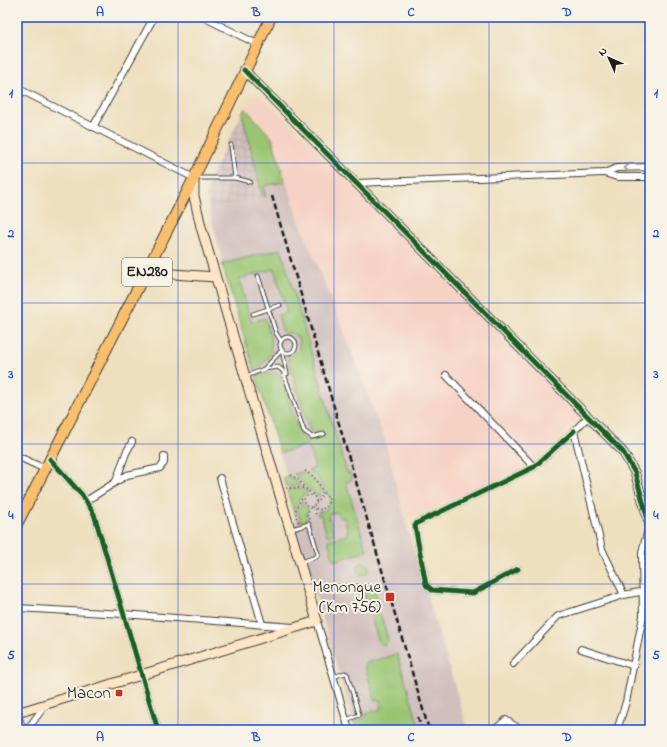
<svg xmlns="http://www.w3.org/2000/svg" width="667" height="747" font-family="'Indie Flower',sans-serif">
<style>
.built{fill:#f6d2c4}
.industrial{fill:url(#industrial-grid)}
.railway{fill:#d1bfbe}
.green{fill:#99c572;stroke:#5a7047}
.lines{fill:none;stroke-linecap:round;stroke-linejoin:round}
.service-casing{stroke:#3c3934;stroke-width:5}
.minor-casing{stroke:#3c3934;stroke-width:8}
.tertiary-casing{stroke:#3c3934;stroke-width:10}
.secondary-casing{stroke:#3c3934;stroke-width:11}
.primary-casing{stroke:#3c3934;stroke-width:12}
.path{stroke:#3c3934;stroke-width:1.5;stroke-dasharray:1 3;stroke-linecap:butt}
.service{stroke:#fff;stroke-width:3}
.minor{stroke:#fff;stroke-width:6}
.tertiary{stroke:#fff;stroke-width:8}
.secondary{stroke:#fde5c5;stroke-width:9}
.primary{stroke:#f9bf6d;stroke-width:10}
.rail{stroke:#1c1c1c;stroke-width:2.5;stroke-dasharray:6 3;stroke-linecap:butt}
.cycleway-casing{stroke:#f7f3e8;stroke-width:8}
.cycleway{stroke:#1b5e20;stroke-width:5}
.oneway{stroke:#999}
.grid{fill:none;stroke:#1d4ed8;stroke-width:1;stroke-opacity:0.55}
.poi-dot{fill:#c8321e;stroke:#f7f3e8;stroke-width:1.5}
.labels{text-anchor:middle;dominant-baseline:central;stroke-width:4;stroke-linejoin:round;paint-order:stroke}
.shield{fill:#f7f3e8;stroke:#5e5c59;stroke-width:1}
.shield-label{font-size:16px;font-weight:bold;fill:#1c1c1c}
.poi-label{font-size:17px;fill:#1c1c1c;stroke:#f7f3e8;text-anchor:end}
.neatline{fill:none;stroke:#1d4ed8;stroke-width:1.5}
.grid-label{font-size:13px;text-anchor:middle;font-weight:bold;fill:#1d4ed8}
</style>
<defs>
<pattern id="industrial-grid" width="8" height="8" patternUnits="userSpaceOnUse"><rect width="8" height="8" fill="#d1bfbe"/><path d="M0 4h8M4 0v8" fill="none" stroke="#b3a4a3"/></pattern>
</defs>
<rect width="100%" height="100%" fill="#f7f3e8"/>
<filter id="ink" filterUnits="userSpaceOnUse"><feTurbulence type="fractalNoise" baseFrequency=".025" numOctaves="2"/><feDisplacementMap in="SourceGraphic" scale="8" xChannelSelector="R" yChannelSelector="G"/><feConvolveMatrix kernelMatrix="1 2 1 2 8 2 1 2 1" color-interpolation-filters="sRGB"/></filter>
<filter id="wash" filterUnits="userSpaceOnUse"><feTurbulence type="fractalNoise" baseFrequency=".012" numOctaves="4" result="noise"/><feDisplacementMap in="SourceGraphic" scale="16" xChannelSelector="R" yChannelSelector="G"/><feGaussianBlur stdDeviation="0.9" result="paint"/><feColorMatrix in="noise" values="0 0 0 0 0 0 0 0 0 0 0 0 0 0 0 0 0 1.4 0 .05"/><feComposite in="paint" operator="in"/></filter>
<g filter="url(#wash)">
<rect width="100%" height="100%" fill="#eedfbe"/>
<!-- built -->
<path class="built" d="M258,94L278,112L581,417L528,466L405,520L385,441L345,334L300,223L285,182L245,108L253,96Z"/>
<!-- industrial -->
<path class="industrial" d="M242,113L263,197L209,210L206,197L209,181Z"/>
<!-- railway -->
<path class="railway" d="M245,108L272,138L300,223L345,334L385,441L405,520L468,730H356L294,523L296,522L283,478L286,476L278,447L241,329L209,210L263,197L242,113Z"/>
<!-- green -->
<g class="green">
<path d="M245,108L272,138L285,182L264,186L266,196L263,197L242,113Z"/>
<path d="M281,249L347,473H350L352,480L346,482L367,551L334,561L328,540L347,535L346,532L348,531L344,517L339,518L337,512L328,514L334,534L327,536L321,515L318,516V512L325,511L331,500L328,494L323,490L318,478L308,470L315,468L308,445L280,453L256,376L274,372L281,375L300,436L307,441L325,436L324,432L316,433L310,431L287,357L292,356L299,349V340L293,333H283L278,315L287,312L274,269L239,279L251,322L265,318C272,340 279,356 254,370L222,264Z"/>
<path d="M303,472C314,478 322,484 319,498C315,492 311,491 306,487C302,483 299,478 294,474Z"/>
<path d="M289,476L301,485L286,486L283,478Z"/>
<path d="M292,488H302L309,492C299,496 295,504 294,514L287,490Z"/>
<path d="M302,500L303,505L308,508L306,514L308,519L300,522L298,510Z"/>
<circle cx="363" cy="569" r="6"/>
<path d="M367,584L373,586L378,600L376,605L373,607L367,604L363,590Z"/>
<path d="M375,612L381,615L388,640L385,645L379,643L371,618Z"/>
<path d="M397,654L419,726L406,730H356L353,721L367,717L366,713L382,709L379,699L375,700L364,664Z"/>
</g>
</g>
<g filter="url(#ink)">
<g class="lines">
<defs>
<g id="service">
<path d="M231,145L235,178L250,182"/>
<path d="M197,178H235"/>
<path d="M258,276L276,333L281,341"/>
<path d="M253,314L280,305"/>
<circle cx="288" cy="345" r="8"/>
<path d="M282,350L287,374"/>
<path d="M264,369L278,367L283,371L304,431L312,437L324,434"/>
<path d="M247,376L264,369L282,350"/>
<path d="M292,529L309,524L318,554L316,557L301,562"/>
<path d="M333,677L345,673L347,674L359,714V715L346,720"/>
</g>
<g id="minor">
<path d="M203,17L257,44"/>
<path d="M17,88L194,178"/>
<path d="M93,127L154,17"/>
<path d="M604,173L617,177H650"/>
<path d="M357,183L604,173L617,168L650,167"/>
<path d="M446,375L534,467"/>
<path d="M588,417L574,431L602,549L624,595"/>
<path d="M17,456L45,469"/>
<path d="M50,459L82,495L94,514L158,730"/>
<path d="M220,478L262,624"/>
<path d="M116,481L126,453L132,442"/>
<path d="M86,501L127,475L160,468L164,463V456"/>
<path d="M518,569L473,593L432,590L426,585L415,526L417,523L534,467L574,431"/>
<path d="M17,608L123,614L293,627"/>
<path d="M317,621L349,730"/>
<path d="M581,649L634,666"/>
<path d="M513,664L558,616L624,595L650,590"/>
<path d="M17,713L23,730"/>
<path d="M27,730L46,704"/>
<path d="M494,730L506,720L521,730"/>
<path d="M617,730L626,702L643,616L642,552L649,526"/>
</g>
<path id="tertiary" d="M244,70L623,452L635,473L650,527"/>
<g id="secondary">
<path d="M146,272L215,277"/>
<path d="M17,713L317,621L201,227L194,196V179"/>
</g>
<path id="primary" d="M17,524L194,178L271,17"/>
</defs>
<!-- service casing -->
<use href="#service" class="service-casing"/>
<!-- minor casing -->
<use href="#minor" class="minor-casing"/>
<!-- tertiary casing -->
<use href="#tertiary" class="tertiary-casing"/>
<!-- secondary casing -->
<use href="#secondary" class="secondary-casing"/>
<!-- primary casing -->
<use href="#primary" class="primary-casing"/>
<!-- path -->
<g class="path">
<path d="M305,471C318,478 330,495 314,505"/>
<path d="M291,475L300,481L304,488"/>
<path d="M286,488H304L314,495"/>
<circle cx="310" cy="501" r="6"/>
<path d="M312,507L322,510L328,505L329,498L321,491"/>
<path d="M315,509L316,517"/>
<path d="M310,519L307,515L310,508"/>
<path d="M298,522C294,513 296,504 304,497"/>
</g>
<!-- service -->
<use href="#service" class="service"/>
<!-- minor -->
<use href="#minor" class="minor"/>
<!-- tertiary -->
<use href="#tertiary" class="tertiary"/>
<!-- secondary -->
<use href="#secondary" class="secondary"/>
<!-- primary -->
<use href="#primary" class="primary"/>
<!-- rail -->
<g class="rail">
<path d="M272,196L429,730"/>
<path d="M418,717L422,730"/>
</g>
<defs>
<g id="cycleway">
<path d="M244,70L623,452L635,473L650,527"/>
<path d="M50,459L82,495L94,514L158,730"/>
<path d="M518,569L473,593L432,590L426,585L415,526L417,523L534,467L574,431"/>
</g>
</defs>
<!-- cycleway casing -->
<use href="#cycleway" class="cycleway-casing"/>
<!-- cycleway -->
<use href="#cycleway" class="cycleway"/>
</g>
<!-- one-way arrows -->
<defs><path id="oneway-chevron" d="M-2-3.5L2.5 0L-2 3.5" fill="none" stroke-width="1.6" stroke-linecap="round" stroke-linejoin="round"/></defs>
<use class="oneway" href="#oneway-chevron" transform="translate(627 168) rotate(178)"/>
</g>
<!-- grid -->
<path class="grid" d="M178,17V730M334,17V730M489,17V730M17,163H650M17,303H650M17,444H650M17,584H650"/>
<!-- markers -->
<g class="poi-dot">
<rect x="385" y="592" width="10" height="10" rx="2"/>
<rect x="115" y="689" width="8" height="8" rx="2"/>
</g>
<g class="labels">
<!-- shield labels -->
<rect class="shield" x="122" y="258" width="50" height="28" rx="3"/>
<g class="shield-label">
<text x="147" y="272">EN280</text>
</g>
<!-- poi labels -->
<g class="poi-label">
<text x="381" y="587">Menongue<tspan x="381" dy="20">(Km 756)</tspan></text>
<text x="111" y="693">Macon</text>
</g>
</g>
<!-- margin -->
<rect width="667" height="747" fill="none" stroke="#f7f3e8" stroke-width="44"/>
<!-- north arrow -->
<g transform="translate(609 58) rotate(315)" stroke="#f7f3e8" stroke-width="3" paint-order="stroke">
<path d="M0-3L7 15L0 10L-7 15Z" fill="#1c1c1c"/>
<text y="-6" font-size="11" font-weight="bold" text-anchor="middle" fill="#1c1c1c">N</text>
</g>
<rect x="22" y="22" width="623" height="703" class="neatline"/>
<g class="grid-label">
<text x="100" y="16">A</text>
<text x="256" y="16">B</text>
<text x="411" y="16">C</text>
<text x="567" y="16">D</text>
<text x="11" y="97">1</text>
<text x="656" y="97">1</text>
<text x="11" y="237">2</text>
<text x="656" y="237">2</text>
<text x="11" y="378">3</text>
<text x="656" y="378">3</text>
<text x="11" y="519">4</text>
<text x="656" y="519">4</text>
<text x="11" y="659">5</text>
<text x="656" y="659">5</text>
<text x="100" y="741">A</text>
<text x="256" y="741">B</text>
<text x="411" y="741">C</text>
<text x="567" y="741">D</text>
</g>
</svg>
